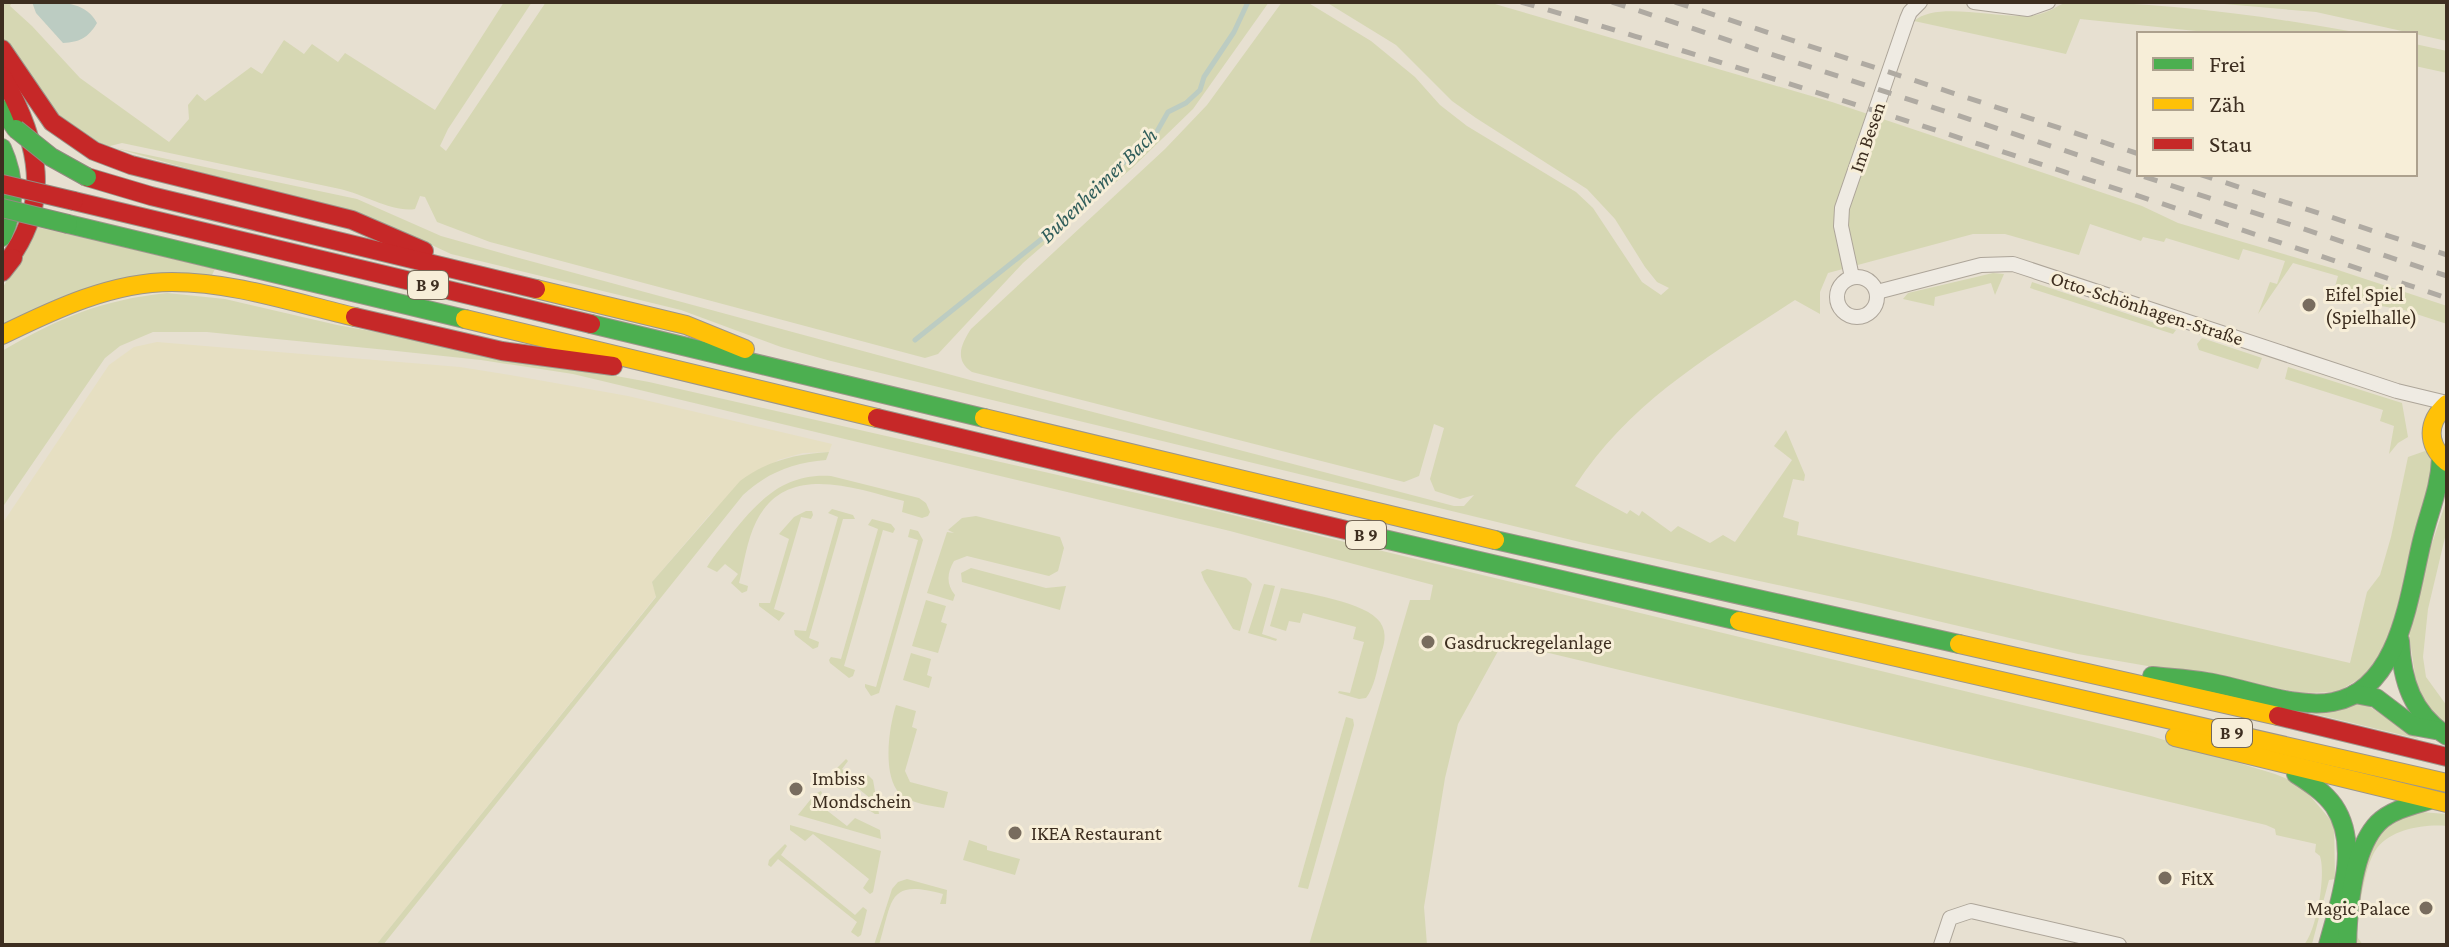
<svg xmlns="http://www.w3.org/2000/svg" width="2449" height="947" font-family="'Crimson Pro',serif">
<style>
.farmland{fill:#e6dfc2}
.green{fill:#d6d7b3}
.water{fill:#bcccc2}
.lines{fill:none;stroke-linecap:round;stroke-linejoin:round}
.stream{stroke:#bcccc2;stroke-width:5}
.street-casing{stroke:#ada599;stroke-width:16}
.fast-casing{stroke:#9c958a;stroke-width:20}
.slow-casing{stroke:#9c958a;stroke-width:20}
.jam-casing{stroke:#9c958a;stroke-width:20}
.street{stroke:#efebe3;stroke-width:14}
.fast{stroke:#4caf50;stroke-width:18}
.slow{stroke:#ffc107;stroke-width:18}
.jam{stroke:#c62828;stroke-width:18}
.rail{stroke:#afaaa2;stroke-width:5;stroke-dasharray:14 14;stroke-linecap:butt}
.fast-bridge-casing{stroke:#928b80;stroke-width:20;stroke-linecap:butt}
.jam-bridge-casing{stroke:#928b80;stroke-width:20;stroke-linecap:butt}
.fast-bridge{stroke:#4caf50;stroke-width:18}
.jam-bridge{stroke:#c62828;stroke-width:18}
.poi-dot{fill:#786c5e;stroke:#f7eed8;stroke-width:3}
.labels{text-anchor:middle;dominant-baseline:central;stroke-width:6;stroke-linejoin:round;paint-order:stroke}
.shield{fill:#f7eed8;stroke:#756857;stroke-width:2}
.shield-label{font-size:18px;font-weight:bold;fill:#3d2e20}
.street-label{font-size:20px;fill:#3d2e20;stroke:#f7eed8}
.poi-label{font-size:20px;fill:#3d2e20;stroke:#f7eed8;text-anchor:start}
.water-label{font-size:22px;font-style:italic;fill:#2f5d5a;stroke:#f7eed8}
</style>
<rect width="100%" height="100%" fill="#e7e0d1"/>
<!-- farmland -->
<path class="farmland" d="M157,342L460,367L510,375L628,396L832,444L829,452L803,453L778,460L711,513L652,582L656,596L376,945H2V524L109,365L134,347Z"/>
<!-- green -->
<g class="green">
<path d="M2,2H12L10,6L32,26L80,78L169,142L189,119L188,105L197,94L205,101L251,67L262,74L284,40L304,54L312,44L338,62L345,53L435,110L504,2H532L448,129L440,146L446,151L546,2H1269L1193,109L1132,168L1023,263L938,354L925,358L490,242L437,222L425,197L420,196L415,209C394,213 363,194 340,189L122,143L106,147L47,107L2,37Z"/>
<path d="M1282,2H1307L1371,41L1415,77L1440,105L1467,126L1576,192L1593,208L1642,282L1661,295L1669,288L1657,282L1645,267L1615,219L1587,189L1476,118L1452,101L1396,45L1326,2H1488L1832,102L2142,206L2178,223L2335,269L2447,306V324L2404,310L2358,302L2333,294L2338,276L2293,263L2258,314L2270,282L2277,284L2285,261L2243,249L2239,260L2166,238L2164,242L2143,237L2141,241L2090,224L2079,255L2005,234H1973L1828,273L1820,292V314L1795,300C1711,355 1631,400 1575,486L1627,514L1630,510L1639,516L1642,511L1671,532L1678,526L1710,543L1723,535L1735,542L1792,460L1774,446L1786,430L1805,475L1804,481L1793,479L1783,517L1799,522L1797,535L2350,663L2367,592L2380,575L2391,537L2408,457L2425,451L2431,455L2435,464L2387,645L2366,675L2337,692L2304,693L2078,654L1861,603L1584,543L831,361L781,347L681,310L451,254L404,232L285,196L115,148L357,199L441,236L519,258L974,381L1454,506H1464L1474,495L1460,499L1435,491L1430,479L1444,428L1434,424L1419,476L1404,482L972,372C954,360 961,344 971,329L1165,149L1207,105Z"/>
<path d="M2066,2C2166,2 2267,16 2366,34H2225L2080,19L2066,54L1914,21C1938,0 1999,20 2036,15C2047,13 2056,7 2066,2Z"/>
<path d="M2201,2H2447V41L2316,12Z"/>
<path d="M2415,44L2447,51V73L2415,66Z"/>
<path d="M37,227L215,269L211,277L2,325V289Z"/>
<path d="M1993,273L2004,274L1995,295L1991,283L1935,297L1934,306L1903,299L1908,293Z"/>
<path d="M2032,282L2176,330L2173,334L2030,288Z"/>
<path d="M167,293L225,299L337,325L649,382L1216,511L2151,736L2275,774L2300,784L2334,824L2335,879L2329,880L2312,944L2304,945C2317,929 2326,875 2320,856L2315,852L2316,844L2276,835L2275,829L2266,825L1503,642L1458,724L1445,778L1424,907L1427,945H1309L1410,600H1430L1433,585L1230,531L573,374L481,360L387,350L207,332H153L120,346L105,358L2,508V351C59,318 101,300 167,293Z"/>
<path d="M2202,338L2262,358L2258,369L2199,350L2197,344Z"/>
<path d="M2288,367L2402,403L2408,437L2398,443L2389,454L2394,426L2380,421L2383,410L2285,379Z"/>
<path d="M829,452L826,460C793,463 768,472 743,495L383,945H376L656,597L652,582L740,481C767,461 795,454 829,452Z"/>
<path d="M831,476L919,498L926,503L930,512L928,516L922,518L902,512L904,501C856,489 786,461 756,522C747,540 744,563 739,583L748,586L747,591L742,593L731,583L738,574L725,564L717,572L707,567C714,555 725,543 733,532C760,499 785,473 831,476Z"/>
<path d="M2447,499V529L2428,609L2423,657L2426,677L2447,706V726L2418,696L2409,634L2428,555Z"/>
<path d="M832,509L853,515L855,519H843L809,638L819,642L818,647L813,649L795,635L794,630L806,631L838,517L828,513Z"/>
<path d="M806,511H812L813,515L811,519L801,517L774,609L785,613L779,621L759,606V603H770L789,539L779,534L794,517Z"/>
<path d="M976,516L1060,537L1064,548L1058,571L1049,576L967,556L954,561C947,573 946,584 955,595L953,601L927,593L947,532L954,533L948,530L962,518Z"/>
<path d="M872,519L891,524L895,529L893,533L883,530L844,666L855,670L853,676L849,678L830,663L829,660L831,657L841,659L878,529L868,525Z"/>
<path d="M910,529L918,531L923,540L879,693L871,696L865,687V684L876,687L918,540L908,537Z"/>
<path d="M971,568L1046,588L1066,586L1060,610L962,582L961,573Z"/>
<path d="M1207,569L1246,578L1252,584L1240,631L1233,629L1204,580L1201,572Z"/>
<path d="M1264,584L1275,586L1262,634L1277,639L1276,641L1248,633Z"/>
<path d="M1281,588C1305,593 1366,602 1380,622C1388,634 1384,645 1380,657C1377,671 1374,688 1366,698L1359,699L1338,693L1339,691L1350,693L1364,642L1353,639L1356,627L1303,613L1300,623L1289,621L1286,631L1270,626Z"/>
<path d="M926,600L946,606L941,622L947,624L938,653L912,646Z"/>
<path d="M911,653L931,659L927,675L932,677L929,688L903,680Z"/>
<path d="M2364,703L2419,739L2307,712Z"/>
<path d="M896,705L916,711L912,727L917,729L905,771L910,782L948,792L944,808C932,806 911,803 902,796C881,778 889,727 896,705Z"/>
<path d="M1346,717L1353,719L1354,725L1308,889L1298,887Z"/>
<path d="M846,759L848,761L842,769L860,783L868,775L873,780L879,814H875L864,807L870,798L839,773L832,781L830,780L829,776Z"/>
<path d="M821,791L822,793L816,802L847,826L855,818L880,830L881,839L798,815L815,794Z"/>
<path d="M2420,812L2447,814V826C2424,824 2392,829 2377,848C2365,863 2360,907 2356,927L2358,938L2363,945H2352C2347,920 2362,840 2384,825C2394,817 2407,815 2420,812Z"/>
<path d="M790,825L881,851L873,892L870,894L863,888L869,879L813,834L805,841L790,830Z"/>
<path d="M969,840L987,846V850L1020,859L1015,875L963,860Z"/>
<path d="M785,844L787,846L781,855L855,915L863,907L867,910L861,935L858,937L851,932L857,922L778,859L771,867L768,865L769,860Z"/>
<path d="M907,879L947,890L946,904H940L943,894C888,879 893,898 879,945H874L892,889L898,882Z"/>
</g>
<!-- water -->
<path class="water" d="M32,2C58,2 85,0 97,23C88,38 80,42 63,43L36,13Z"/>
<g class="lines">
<!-- stream -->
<path class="stream" d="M915,340L1068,218L1085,197L1102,187L1121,164L1132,158L1136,151L1155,135L1168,112L1186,103L1200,90L1204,77L1234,32L1248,2"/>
<defs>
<g id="street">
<path d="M1974,2L2028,9L2048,2"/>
<circle cx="1857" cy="297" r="20"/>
<path d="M1852,277L1841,226L1842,208L1907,19L1910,12L1920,2"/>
<path d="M1877,292L1981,265L2013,264L2397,391L2447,403"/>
<path d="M1941,945L1950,918L1971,911L2119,945"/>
</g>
<g id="fast">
<path d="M2,109L16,129"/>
<path d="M2,148C16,179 16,207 2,237"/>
<path d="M68,224L465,319"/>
<path d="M591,324L984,418"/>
<path d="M1371,536L1739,621"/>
<path d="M1495,540L1959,644"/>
<path d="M2400,641C2402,681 2412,713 2447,736"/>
<path d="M2152,676C2170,678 2189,679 2207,682C2245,688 2295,709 2333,702C2400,690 2409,594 2422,541C2429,511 2440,489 2441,458"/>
<path d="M2355,694L2376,698L2413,726L2435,730"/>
<path d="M2296,774C2310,783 2324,792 2334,806C2361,846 2339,903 2328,945"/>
<path d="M2347,945C2348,910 2352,850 2378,823C2391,810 2413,805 2430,800"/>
</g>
<g id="slow">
<path d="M536,289L686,325L745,349"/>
<path d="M465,319L877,418"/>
<path d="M2,335C55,309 112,282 172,282C234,282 295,303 355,317"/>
<path d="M2447,404C2427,422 2426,444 2447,462"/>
<path d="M984,418L1495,540"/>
<path d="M1739,621L2447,783"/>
<path d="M1959,644L2278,716"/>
<path d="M2175,737L2447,803"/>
</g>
<g id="jam">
<path d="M2,49L52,122L94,151L131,165L352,220L424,251"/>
<path d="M2,76C39,141 54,204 4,266"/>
<path d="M87,177L151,196L536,289"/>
<path d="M74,201L591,324"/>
<path d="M2,272L13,258"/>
<path d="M355,317L502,351L613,366"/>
<path d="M877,418L1371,536"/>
<path d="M2278,716L2447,757"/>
</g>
</defs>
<!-- street casing -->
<use href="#street" class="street-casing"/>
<!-- fast casing -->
<use href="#fast" class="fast-casing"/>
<!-- slow casing -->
<use href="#slow" class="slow-casing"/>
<!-- jam casing -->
<use href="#jam" class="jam-casing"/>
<!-- street -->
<use href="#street" class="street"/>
<!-- fast -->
<use href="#fast" class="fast"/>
<!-- slow -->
<use href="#slow" class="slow"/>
<!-- jam -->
<use href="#jam" class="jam"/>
<!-- rail -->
<g class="rail">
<path d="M1521,2C1832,94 2140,196 2447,298"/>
<path d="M1612,2L2447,276"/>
<path d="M1675,2L2139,154"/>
<path d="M2199,174L2447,255"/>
</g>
<defs>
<g id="fast-bridge">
<path d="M16,129L51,157L87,177"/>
<path d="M2,208L68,224"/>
</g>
<path id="jam-bridge" d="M2,184L74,201"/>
</defs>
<!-- fast-bridge casing -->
<use href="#fast-bridge" class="fast-bridge-casing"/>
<!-- jam-bridge casing -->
<use href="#jam-bridge" class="jam-bridge-casing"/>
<!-- fast-bridge -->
<use href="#fast-bridge" class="fast-bridge"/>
<!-- jam-bridge -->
<use href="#jam-bridge" class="jam-bridge"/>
</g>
<!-- markers -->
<g class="poi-dot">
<circle cx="2309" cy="305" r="8"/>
<circle cx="1428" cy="642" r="8"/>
<circle cx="796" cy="789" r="8"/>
<circle cx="1015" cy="833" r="8"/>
<circle cx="2165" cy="878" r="8"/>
<circle cx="2426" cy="908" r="8"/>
</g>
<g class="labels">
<!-- shield labels -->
<g class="shield">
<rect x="408" y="271" width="40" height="28" rx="6"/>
<rect x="1346" y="521" width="40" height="28" rx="6"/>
<rect x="2212" y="719" width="40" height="28" rx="6"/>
</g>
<g class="shield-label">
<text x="428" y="285">B 9</text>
<text x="1366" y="535">B 9</text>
<text x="2232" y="733">B 9</text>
</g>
<!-- street labels -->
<g class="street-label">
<text transform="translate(1867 137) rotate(-71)">Im Besen</text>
<text transform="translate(2147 308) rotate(18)">Otto-Schönhagen-Straße</text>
</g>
<!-- poi labels -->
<g class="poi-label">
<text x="2325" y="294">Eifel Spiel<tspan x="2325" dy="23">(Spielhalle)</tspan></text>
<text x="1444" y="642">Gasdruckregelanlage</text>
<text x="812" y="778">Imbiss<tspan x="812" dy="23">Mondschein</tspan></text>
<text x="1031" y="833">IKEA Restaurant</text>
<text x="2181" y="878">FitX</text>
<text x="2410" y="908" text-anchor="end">Magic Palace</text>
</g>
<!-- water labels -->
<g class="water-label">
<text transform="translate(1098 185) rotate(-44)">Bubenheimer Bach</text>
</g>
</g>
<!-- border -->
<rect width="2449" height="947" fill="none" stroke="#3d2e20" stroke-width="8"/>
<!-- legend -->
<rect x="2137" y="32" width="280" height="144" fill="#f7eed8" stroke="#ada18e" stroke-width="2"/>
<rect x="2153" y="58" width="40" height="12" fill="#4caf50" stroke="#ada18e" stroke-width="2"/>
<text x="2209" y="72" font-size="24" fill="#3d2e20">Frei</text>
<rect x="2153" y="98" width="40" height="12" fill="#ffc107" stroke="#ada18e" stroke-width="2"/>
<text x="2209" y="112" font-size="24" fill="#3d2e20">Zäh</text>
<rect x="2153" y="138" width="40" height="12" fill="#c62828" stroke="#ada18e" stroke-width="2"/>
<text x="2209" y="152" font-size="24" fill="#3d2e20">Stau</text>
</svg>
